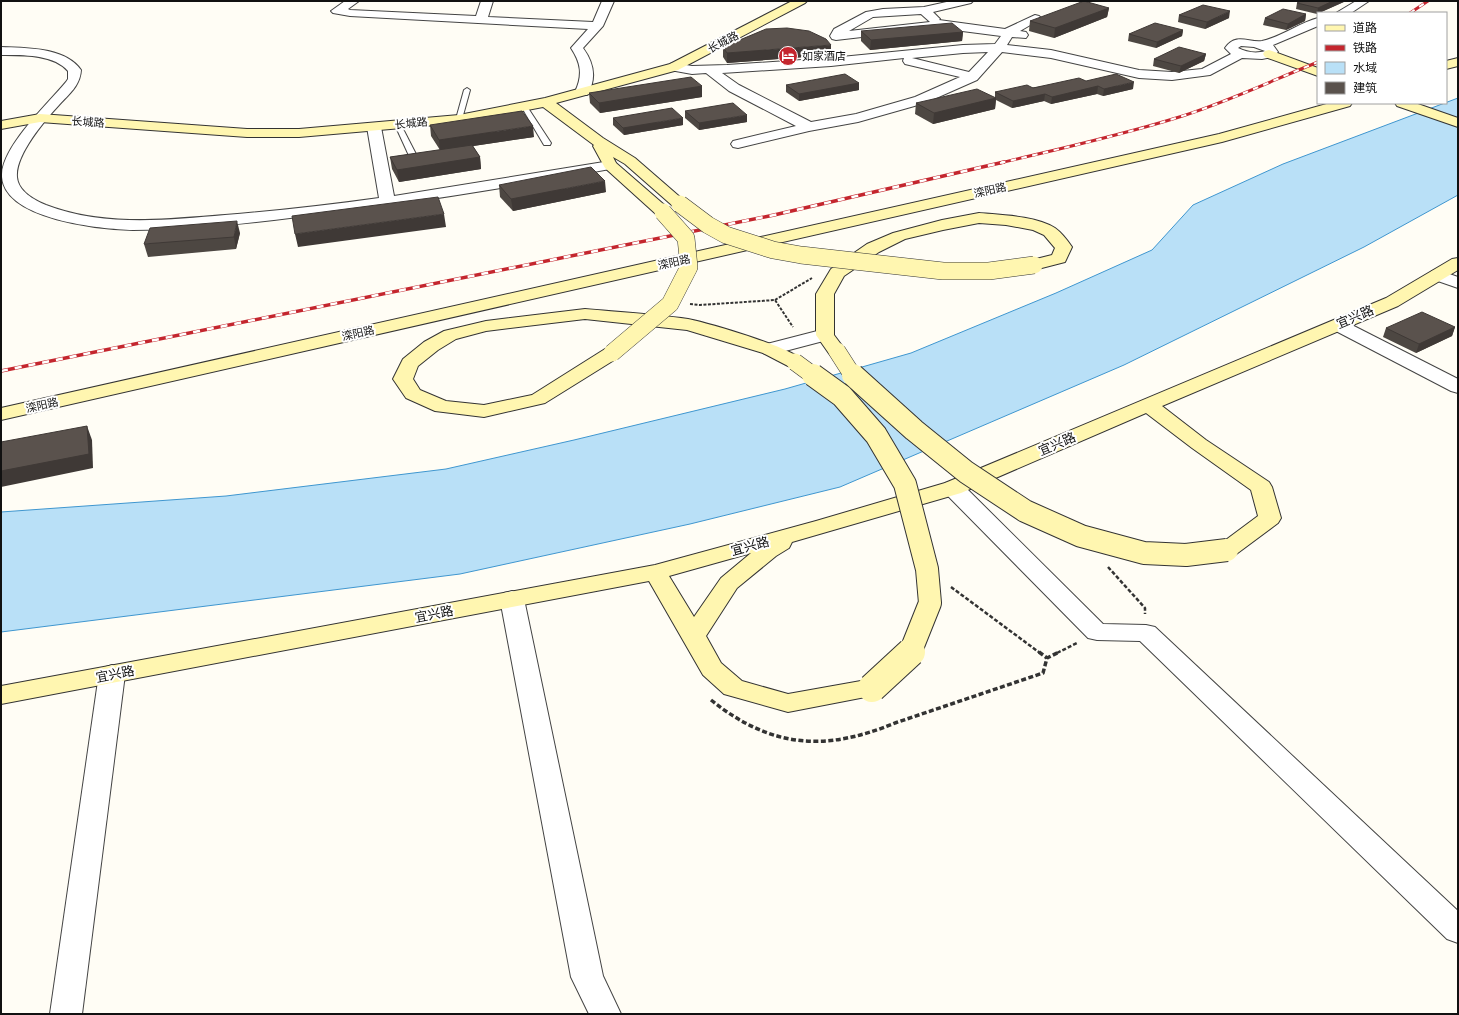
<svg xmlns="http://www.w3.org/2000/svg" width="1459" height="1015" font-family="'IBM Plex Serif','Noto Sans SC',serif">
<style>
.water{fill:#b9e0f7;stroke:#3f96cf}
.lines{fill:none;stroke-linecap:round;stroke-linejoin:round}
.lane-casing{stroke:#444;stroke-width:2}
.street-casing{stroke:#444;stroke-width:2}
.secondary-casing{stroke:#333;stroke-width:2}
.path-far2{stroke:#333;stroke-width:2;stroke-dasharray:3 1.5;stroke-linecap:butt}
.path-far1{stroke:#333;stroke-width:2.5;stroke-dasharray:4 2;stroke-linecap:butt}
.path{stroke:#333;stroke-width:3.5;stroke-dasharray:5 2.5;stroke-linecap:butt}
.lane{fill:#fff;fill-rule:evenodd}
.street{fill:#fff;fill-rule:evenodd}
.secondary{fill:#fff6b0;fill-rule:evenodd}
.rail-far1-casing{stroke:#c4262e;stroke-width:3}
.rail-casing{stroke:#c4262e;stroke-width:3.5}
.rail-far1{stroke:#fff;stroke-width:2;stroke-dasharray:5.5;stroke-linecap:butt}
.rail{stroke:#fff;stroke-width:2.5;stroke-dasharray:7;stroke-linecap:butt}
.secondary-bridge-far2-casing{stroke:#333;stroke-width:18;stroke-linecap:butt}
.secondary-bridge-far1-casing{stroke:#333;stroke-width:24;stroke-linecap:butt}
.secondary-bridge-casing{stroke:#333;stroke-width:30;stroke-linecap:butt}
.secondary-bridge-far2{stroke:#fff6b0;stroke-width:17}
.secondary-bridge-far1{stroke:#fff6b0;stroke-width:22}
.secondary-bridge{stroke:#fff6b0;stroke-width:28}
.wall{fill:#4d4742}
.shaded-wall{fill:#3f3936}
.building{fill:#5a524d;stroke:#3f3936}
.labels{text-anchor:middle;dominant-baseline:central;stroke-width:4;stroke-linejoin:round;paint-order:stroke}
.far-street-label{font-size:11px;fill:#111;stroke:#fff}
.far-poi-label{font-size:11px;fill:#111;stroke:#fff;text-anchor:start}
.street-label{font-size:13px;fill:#111;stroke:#fff}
</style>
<rect width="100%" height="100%" fill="#fffdf5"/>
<!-- water -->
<path class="water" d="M1458,98V195L1364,247L1124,365L840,487L690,524L460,574L1,632V512L226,496L446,469L574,440L785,389L911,353L1056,293L1152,250L1193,205L1283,164Z"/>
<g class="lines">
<defs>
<g id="lane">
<path d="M467,88L470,90L462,119L457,120L456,119L464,90Z"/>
<path d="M522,105H526L551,143L550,145H544L521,106Z"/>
<path d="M398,123L401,125L419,160L418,162H412L411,160L395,125Z"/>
</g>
<g id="street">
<path d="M345,1H359L348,9L350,10L476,16L481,1H493L488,17L593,22L602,1H614L603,26L583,48C594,63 597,79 587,95H577L575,92C583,75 581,63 571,48L588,29L350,16L333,13L331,11Z"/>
<path d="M951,1H973L971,3L933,12L940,19L939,20L1005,29L1035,15L1039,16L1041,18L1039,20L1020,31L1026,32L1028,35L1026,38L1012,37L1007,45L1051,50L1139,70L1172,72L1202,69L1231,54L1225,48C1236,32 1249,43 1262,41C1281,37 1299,23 1318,18V26L1273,45L1278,52L1272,57L1262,59L1242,58L1210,75L1172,80L1139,78L1051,58L1002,52L977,80L925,103L858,122L809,131L738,148L733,147L731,144L733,141L796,126L729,91L706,73L692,74L670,70L668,67L670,64L674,63L692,66L727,65L831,58L963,45L995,44L1001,36L939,28L836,40L832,39L830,36L834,29L866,12L883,9L924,7ZM921,14L930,22L849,31L873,17ZM1241,46L1254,47L1265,51C1256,54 1246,52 1238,48ZM988,52L969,72L912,58L963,53ZM904,58L903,61L905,64L960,77L915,97L856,114L811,122L739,85L722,73L831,66Z"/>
<path d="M1356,1H1369L1351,13H1336Z"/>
<path d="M1,47C26,48 65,47 81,70C80,86 69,94 59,105C45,120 15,155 17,177C18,191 34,200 46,205C103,227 166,220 225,215C276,211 328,205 379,198L367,127L369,124L374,123L379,124L381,127L394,196L610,161L615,162L617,165L615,168L610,169C506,188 403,205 298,217C244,224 188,230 133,230C101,229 5,220 2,177C0,148 48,104 66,82L68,79V71C54,54 21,55 1,55Z"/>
<path d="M1438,270L1458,277V288L1432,279L1429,275L1432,271Z"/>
<path d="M1338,320L1344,321L1458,379V393L1451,391L1332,329L1329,325L1332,321Z"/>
<path d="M825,329L831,331L834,335L831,339L770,355L763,353L761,349L763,345Z"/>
<path d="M953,482L961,483L1103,624L1146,625L1155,627L1458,911V943L1447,939L1140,641L1097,640L1088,638L945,493L942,488L945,483Z"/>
<path d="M512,591L520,593L524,599L603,976L621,1014H589L571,977L500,599L504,593Z"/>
<path d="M112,665L121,668L125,674L82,1014H50L99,674L103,668Z"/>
</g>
<g id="secondary">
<path d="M792,1H807L805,3L678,70L556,103L603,138L635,158L688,204L686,207L680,209L674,207L625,164L613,157L616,163L669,209L671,212L669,215L663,217L657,215L605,168L593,146L594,145L543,107L459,123L299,137H247L40,122L1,129V121L40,114L247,129H299L459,115L545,98L670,64Z"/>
<path d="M1269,50L1318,68V76L1265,57L1263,54L1265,51Z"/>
<path d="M1458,58V66L1446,69V61Z"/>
<path d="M1330,103H1352L1350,106L1222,142L1,420V408L1219,134Z"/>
<path d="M1395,103H1415L1458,118V127L1397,106Z"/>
<path d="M979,213C1001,215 1037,216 1055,228C1062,233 1068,241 1072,247L1065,262L1034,270L1028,269L1026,265L1028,261L1052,255L1055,248L1044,235L1033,230L1006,225L979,223L943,230L905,239L879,252L844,276L834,294V335L846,351L844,355L837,357L830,355L816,335V294L831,269L867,244L893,233L942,220Z"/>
<path d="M1458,258V270L1398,306L1162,406L1206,440L1269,482L1272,487L1281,518L1278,523L1235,555L1227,557L1219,555L1216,550L1219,545L1258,516L1251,490L1192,448L1146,413L961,493L792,542L789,548L776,556L737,588L706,636L721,663L742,681L788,694L872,679L881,682L885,688L881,694L788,712L724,694L703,675L649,581L1,704V686L655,565L816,521L945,483L1386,298L1452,259ZM751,553L721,578L694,617L669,576Z"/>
<path d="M585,309C619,312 654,314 688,319C708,323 795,348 804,362L802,366L795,368L788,366L763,353L687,330L585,319L486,331L456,339L438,350L418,366L413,379L420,390L446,401L484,405L532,395L605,349L612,347L619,349L621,353L619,357L545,403L484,417L435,411L406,398L393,379L403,359L424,342L444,331L486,321Z"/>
</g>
</defs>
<!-- lane casing -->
<use href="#lane" class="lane-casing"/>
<!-- street casing -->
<use href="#street" class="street-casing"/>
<!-- secondary casing -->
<use href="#secondary" class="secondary-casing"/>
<!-- path-far2 -->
<g class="path-far2">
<path d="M775,300L812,278"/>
<path d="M690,304L700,305L775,300L793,327"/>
</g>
<!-- path-far1 -->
<g class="path-far1">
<path d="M1108,567L1145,608V614"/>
<path d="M951,587L1040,653"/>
<path d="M1057,653L1077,643"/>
</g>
<!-- path -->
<g class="path">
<path d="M1039,652L1047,658"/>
<path d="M711,700C771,748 825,752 895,723L1043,673L1047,658L1059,652"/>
</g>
<!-- lane -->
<use href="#lane" class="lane"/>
<!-- street -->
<use href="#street" class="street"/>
<!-- secondary -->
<use href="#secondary" class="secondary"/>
<defs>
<g id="rail-far1">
<path d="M1410,13L1428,1"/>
<path d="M1000,163C1059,149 1118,136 1176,118C1225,103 1271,81 1318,62"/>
</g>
<path id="rail" d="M1,371L774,215L1004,162"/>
</defs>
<!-- rail-far1 casing -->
<use href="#rail-far1" class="rail-far1-casing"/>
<!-- rail casing -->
<use href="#rail" class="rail-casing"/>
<!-- rail-far1 -->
<use href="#rail-far1" class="rail-far1"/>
<!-- rail -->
<use href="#rail" class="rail"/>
<defs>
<g id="secondary-bridge-far2">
<path d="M680,204L708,225L726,235L773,250L801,255L943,271H989L1034,265"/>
<path d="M837,351L853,376"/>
<path d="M612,353L670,304L689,267L686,238L663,212"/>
<path d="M795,362L814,376"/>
</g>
<g id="secondary-bridge-far1">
<path d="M813,375L842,396L876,435L905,484L927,569L930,603L910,653"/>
<path d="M853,375L914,430L966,472L1025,511L1081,536L1144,553L1186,555L1227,550"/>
</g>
<path id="secondary-bridge" d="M872,688L911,652"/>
</defs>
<!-- secondary-bridge-far2 casing -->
<use href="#secondary-bridge-far2" class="secondary-bridge-far2-casing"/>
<!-- secondary-bridge-far1 casing -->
<use href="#secondary-bridge-far1" class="secondary-bridge-far1-casing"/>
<!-- secondary-bridge casing -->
<use href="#secondary-bridge" class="secondary-bridge-casing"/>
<!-- secondary-bridge-far2 -->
<use href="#secondary-bridge-far2" class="secondary-bridge-far2"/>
<!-- secondary-bridge-far1 -->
<use href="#secondary-bridge-far1" class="secondary-bridge-far1"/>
<!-- secondary-bridge -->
<use href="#secondary-bridge" class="secondary-bridge"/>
</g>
<!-- wall -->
<g class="wall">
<path d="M1301,1H1346L1319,13H1318L1317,14L1296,9L1297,3Z"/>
<path d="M1109,8L1107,17L1054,38L1029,31L1030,21Z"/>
<path d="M1306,14L1305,21L1286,30L1263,25L1265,18Z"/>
<path d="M1179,15L1229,18L1205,29L1178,22Z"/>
<path d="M1183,30L1182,36L1156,48L1128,41L1129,34Z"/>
<path d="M861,31L963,32L962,41L870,50L861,41Z"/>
<path d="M723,47L831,55L727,63L723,57Z"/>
<path d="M1206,54L1204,61L1179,73L1153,66L1154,59Z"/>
<path d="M1086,81L1133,89L1103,96L1097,94L1051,104L1044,101L1012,108L996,100L995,109L933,124L915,114L916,103L995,98V92Z"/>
<path d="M859,83V90L799,101L786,92V85Z"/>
<path d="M702,86V97L600,113L590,103L589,93Z"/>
<path d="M685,111L747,122L699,130L685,118Z"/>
<path d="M613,118L683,125L624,135L613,125Z"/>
<path d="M430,125L534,137L473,146L480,157L481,169L399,182L392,169L390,157L440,150L431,136Z"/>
<path d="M499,185L606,192L513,211L500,197Z"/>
<path d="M240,233L236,249L148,257L144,244Z"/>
<path d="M1455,327L1452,336L1416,353L1383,337L1386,328Z"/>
</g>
<!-- shaded-wall -->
<g class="shaded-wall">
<path d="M1333,1H1346L1319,13H1318L1317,14L1318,8Z"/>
<path d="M1109,8L1107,17L1054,38L1055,28Z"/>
<path d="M1230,11L1229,18L1205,29L1207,22Z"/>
<path d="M1306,14L1305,21L1286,30L1288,24Z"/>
<path d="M1183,30L1182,36L1156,48L1157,42Z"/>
<path d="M963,32L962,41L870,50L871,40Z"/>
<path d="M831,45V55L727,63V53Z"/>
<path d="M1206,54L1204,61L1179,73L1181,66Z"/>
<path d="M1134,82L1133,89L1103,96L1104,89Z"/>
<path d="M859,83V90L799,101V94Z"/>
<path d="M702,86V97L600,113L599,103Z"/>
<path d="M1098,86L1097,94L1051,104L1052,97Z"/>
<path d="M1045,94L1044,101L1012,108L1013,101Z"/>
<path d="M996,98L995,109L933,124L934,113Z"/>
<path d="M747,115V122L699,130V123Z"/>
<path d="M683,118V125L624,135L623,128Z"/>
<path d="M533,126L534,137L440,151L439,140Z"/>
<path d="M480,157L481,169L399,182L397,170Z"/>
<path d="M605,181L606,192L513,211L511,199Z"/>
<path d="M444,214L446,227L298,247L295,234Z"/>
<path d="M237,221L240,233L236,249L234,237Z"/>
<path d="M1455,327L1452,336L1416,353L1419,344Z"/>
<path d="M87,426L92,440L93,468L1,487V471Z"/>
</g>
<!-- building -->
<g class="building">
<path d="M1084,1L1109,8L1055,28L1030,21Z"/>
<path d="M1301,1H1333L1318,8L1297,3Z"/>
<path d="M1203,5L1230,11L1207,22L1179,15Z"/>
<path d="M1283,9L1306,14L1288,24L1265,18Z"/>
<path d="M952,23L963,32L871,40L861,31Z"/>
<path d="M1155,23L1183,30L1157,42L1129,34Z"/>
<path d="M787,28L809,31L826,39L831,45L727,53L723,47L766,29Z"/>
<path d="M1179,47L1206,54L1181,66L1154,59Z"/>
<path d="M845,74L859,83L799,94L786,85Z"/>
<path d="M1116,74L1134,82L1104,89L1098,86L1052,97L1045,94L1013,101L995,92L1027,85L1033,88L1079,78L1086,81Z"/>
<path d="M691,77L702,86L599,103L589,93Z"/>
<path d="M977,89L996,98L934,113L916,103Z"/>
<path d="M733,103L747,115L699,123L685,111Z"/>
<path d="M672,108L683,118L623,128L613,118Z"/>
<path d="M522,111L533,126L439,140L430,125Z"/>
<path d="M472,145L480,157L397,170L390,157Z"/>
<path d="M591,167L605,181L511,199L499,185Z"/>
<path d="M438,197L444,214L295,234L292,216Z"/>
<path d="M237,221L234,237L144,244L150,228Z"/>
<path d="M1422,312L1455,327L1419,344L1386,328Z"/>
<path d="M87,426L89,454L1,471V442Z"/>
</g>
<!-- icons -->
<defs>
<symbol id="hotel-disc" viewBox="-11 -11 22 22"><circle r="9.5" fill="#c4262e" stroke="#fff"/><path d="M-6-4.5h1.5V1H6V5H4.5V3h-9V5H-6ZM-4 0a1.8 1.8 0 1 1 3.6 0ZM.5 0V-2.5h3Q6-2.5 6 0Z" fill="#fff"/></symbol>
</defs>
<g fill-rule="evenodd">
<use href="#hotel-disc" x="777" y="45" width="22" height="22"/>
</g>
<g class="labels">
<!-- far-street labels -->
<g class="far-street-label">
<text transform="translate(723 42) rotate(-28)">长城路</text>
<text transform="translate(88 122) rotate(4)">长城路</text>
<text transform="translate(411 123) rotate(-6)">长城路</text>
<text transform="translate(990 190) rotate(-13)">滦阳路</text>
<text transform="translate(674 262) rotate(-13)">滦阳路</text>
<text transform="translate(358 333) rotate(-13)">滦阳路</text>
<text transform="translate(42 405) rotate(-13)">滦阳路</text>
</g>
<!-- far-poi labels -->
<g class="far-poi-label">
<text x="802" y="56">如家酒店</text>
</g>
<!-- street labels -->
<g class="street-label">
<text transform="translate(1355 317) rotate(-23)">宜兴路</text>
<text transform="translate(1057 444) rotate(-23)">宜兴路</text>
<text transform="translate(750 546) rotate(-15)">宜兴路</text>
<text transform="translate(434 614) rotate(-11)">宜兴路</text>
<text transform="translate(115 674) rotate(-11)">宜兴路</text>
</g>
</g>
<!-- border -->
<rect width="1459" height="1015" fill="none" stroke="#111111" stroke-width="4"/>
<!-- legend -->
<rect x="1317" y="12" width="130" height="92" fill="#ffffff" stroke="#a0a0a0"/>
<rect x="1325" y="25" width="20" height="6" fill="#fff6b0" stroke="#a0a0a0"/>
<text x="1353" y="32" font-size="12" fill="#111111">道路</text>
<rect x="1325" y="45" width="20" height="6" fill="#c4262e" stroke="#a0a0a0"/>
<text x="1353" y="52" font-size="12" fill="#111111">铁路</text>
<rect x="1325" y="62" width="20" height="12" fill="#b9e0f7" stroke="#a0a0a0"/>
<text x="1353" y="72" font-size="12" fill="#111111">水域</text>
<rect x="1325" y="82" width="20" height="12" fill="#5a524d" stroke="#a0a0a0"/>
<text x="1353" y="92" font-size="12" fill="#111111">建筑</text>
</svg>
